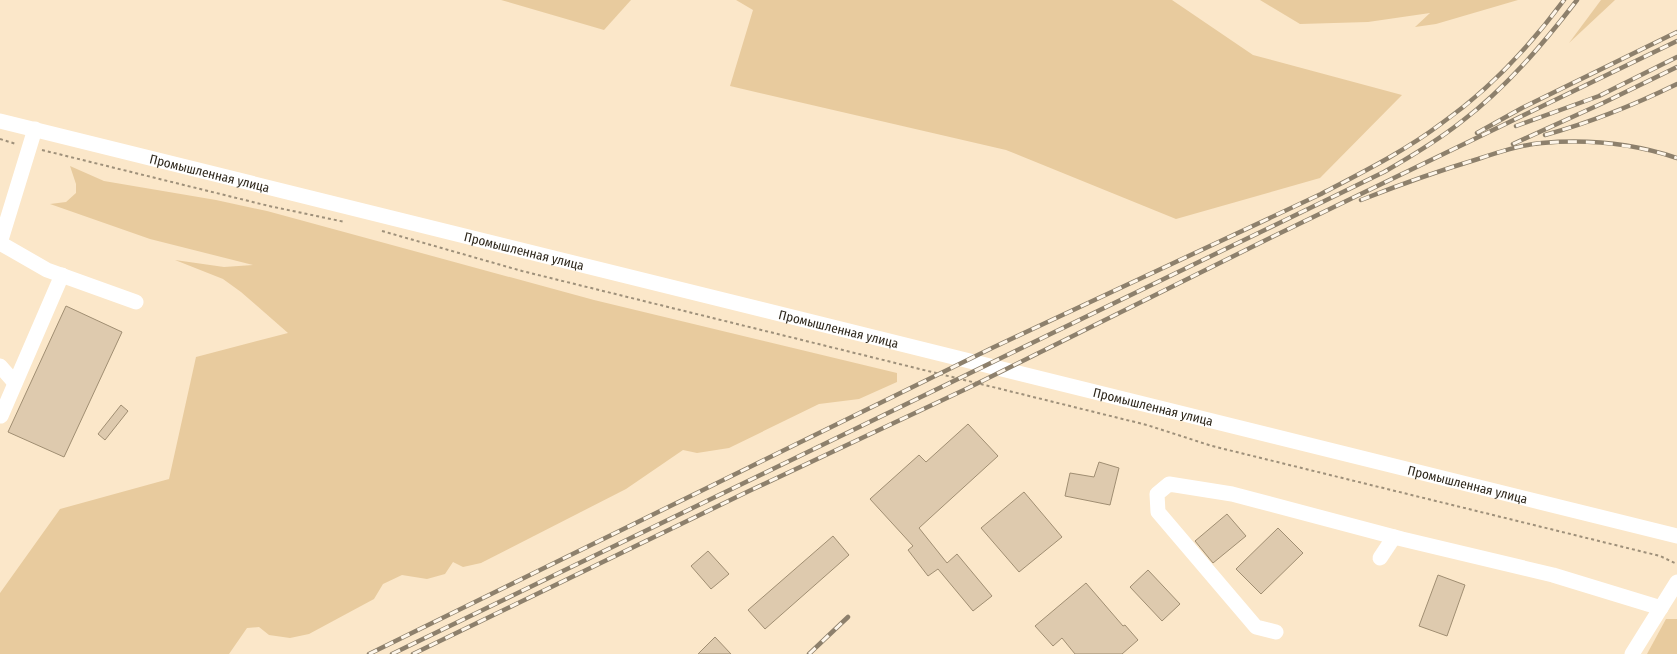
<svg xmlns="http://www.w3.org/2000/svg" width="1677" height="654" font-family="'Fira Sans Condensed',sans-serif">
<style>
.green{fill:#e8cb9e}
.building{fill:#decaae;stroke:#a08e72}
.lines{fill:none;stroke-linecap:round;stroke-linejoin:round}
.path{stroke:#9e907a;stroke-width:2;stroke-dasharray:3 3;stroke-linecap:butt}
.minor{stroke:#fff;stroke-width:15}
.rail-casing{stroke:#8d806c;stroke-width:4.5}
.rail{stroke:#fef6ea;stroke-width:3;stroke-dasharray:9;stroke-linecap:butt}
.labels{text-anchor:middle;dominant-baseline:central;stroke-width:3.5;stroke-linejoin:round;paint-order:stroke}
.street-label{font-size:13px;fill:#2e271b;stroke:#fef6ea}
</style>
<rect width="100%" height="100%" fill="#fbe7c9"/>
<!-- green -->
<g class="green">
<path d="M501,0H631L604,30Z"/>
<path d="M736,0H1172L1253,55L1402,95L1320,178L1176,219L1006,150L730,86L753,10Z"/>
<path d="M1260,0H1518L1436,24L1415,27L1430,13L1368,22L1300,24Z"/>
<path d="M1601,0H1615L1569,43Z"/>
<path d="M70,166L104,181L216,200L267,211L594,300L897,373V382L859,399L819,404L729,448L697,453L683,450L626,489L481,563L463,567L453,562L445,574L427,579L402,575L383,584L374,599L309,634L290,638L269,635L259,627L247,628L229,654H0V593L60,509L169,479L196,357L288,333L241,292L223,279L175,260L224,267L253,265L150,239L50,204L66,202L76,193V184Z"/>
<path d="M1666,619H1677V654H1647Z"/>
</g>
<!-- building -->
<g class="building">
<path d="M66,306L122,332L64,457L8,432Z"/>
<path d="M121,405L128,411L105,440L98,434Z"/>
<path d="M968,424L998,456L919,528L947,563L957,554L992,596L973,611L938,569L928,576L908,550L913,546L870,499L919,455L926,462Z"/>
<path d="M1099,462L1119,468L1110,505L1065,496L1070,473L1094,477Z"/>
<path d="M1024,492L1062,537L1019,572L981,528Z"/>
<path d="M1227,514L1246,536L1213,563L1195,541Z"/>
<path d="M1278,528L1303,553L1261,594L1236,569Z"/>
<path d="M833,536L849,555L765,629L748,610Z"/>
<path d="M708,551L729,574L711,589L691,566Z"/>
<path d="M1148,570L1180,604L1162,621L1130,587Z"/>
<path d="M1438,575L1465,585L1447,636L1419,626Z"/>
<path d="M1086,583L1123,626L1125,625L1138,640L1122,654H1075L1062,638L1053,646L1035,626Z"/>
<path d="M715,637L731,654H698Z"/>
</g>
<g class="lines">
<!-- path -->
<g class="path">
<path d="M0,139L16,144"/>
<path d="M42,150L269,206L345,222"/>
<path d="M382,231L522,271L1147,425L1212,446L1660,556L1677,564"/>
</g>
<!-- minor -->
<g class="minor">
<path id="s1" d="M0,121L1677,536"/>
<path d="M35,129L0,243L47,270L136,302"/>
<path d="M0,366L15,383"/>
<path d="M1,416L62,275"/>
<path d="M1380,558L1394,537"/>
<path d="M1276,632L1256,627L1158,512L1157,494L1169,484L1232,494L1402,539L1553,575L1661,608"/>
<path d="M1632,654L1677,582"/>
</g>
<defs>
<g id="rail">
<path d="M1516,126L1599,96L1677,57"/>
<path d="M1477,133L1522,108L1677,32"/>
<path d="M1545,135C1592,122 1634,105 1677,84"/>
<path d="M1513,144L1603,103L1677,67"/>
<path d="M1361,200C1399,185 1438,171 1478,159C1499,152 1520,145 1542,143C1587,139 1635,144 1677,158"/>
<path d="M369,654L992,348L1321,194C1363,172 1405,151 1442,123C1489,90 1530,46 1564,0"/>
<path d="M392,654L1384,172C1410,157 1437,141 1461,122C1506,88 1543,44 1577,0"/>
<path d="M413,654L749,491L966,389L1272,237L1677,41"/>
<path d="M809,654L848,617"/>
</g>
</defs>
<!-- rail casing -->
<use href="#rail" class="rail-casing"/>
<!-- rail -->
<use href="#rail" class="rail"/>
</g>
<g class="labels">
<!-- street labels -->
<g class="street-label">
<text stroke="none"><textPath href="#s1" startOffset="216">Промышленная улица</textPath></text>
<text stroke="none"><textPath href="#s1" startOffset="540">Промышленная улица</textPath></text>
<text stroke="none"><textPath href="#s1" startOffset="864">Промышленная улица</textPath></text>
<text stroke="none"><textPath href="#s1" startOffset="1188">Промышленная улица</textPath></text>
<text stroke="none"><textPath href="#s1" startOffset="1512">Промышленная улица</textPath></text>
</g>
</g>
</svg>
